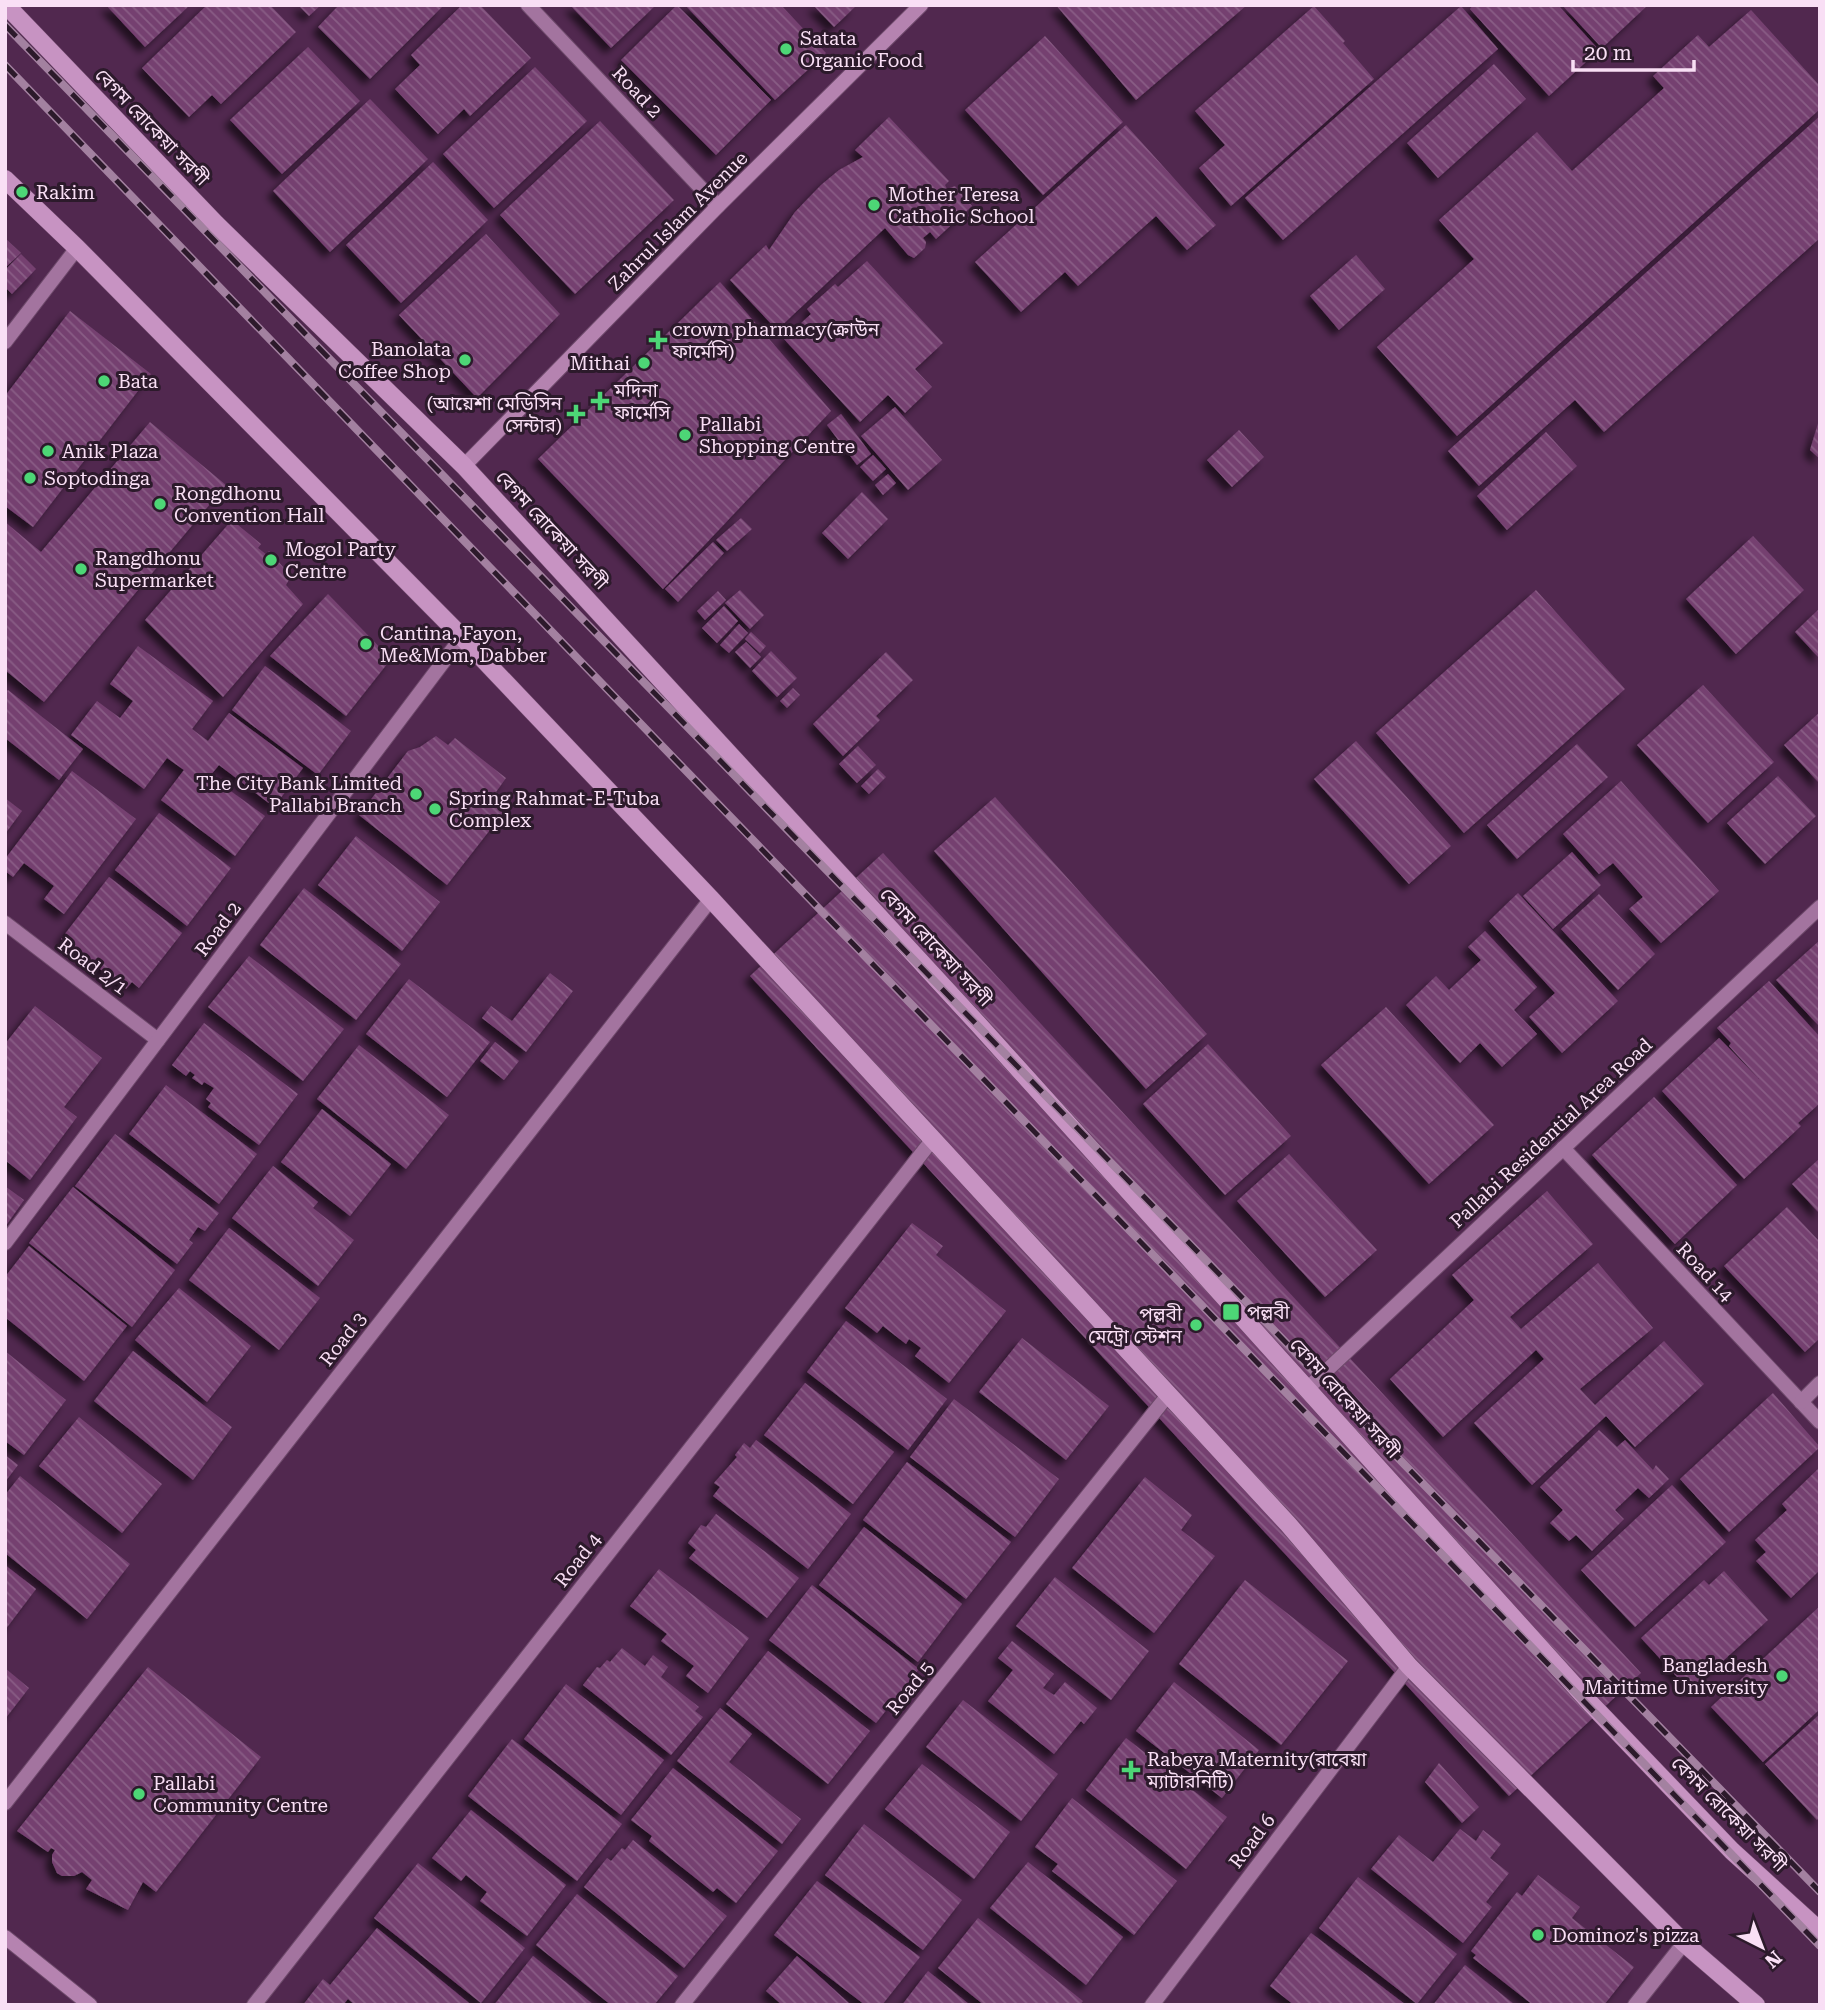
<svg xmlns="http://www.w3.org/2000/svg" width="1825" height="2010" font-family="'Roboto Serif','Noto Sans Bengali',serif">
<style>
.building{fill:url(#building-back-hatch);filter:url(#shadow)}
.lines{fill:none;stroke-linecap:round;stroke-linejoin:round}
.street-casing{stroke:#6d496a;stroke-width:16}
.secondary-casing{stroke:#6d496a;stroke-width:16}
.primary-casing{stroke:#6d496a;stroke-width:19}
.street{stroke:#a3749f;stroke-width:14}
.secondary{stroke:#b583b0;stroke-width:14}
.primary{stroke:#c793c2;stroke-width:18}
.rail-casing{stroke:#a381a0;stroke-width:8}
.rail{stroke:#2c1a2b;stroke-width:5;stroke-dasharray:16;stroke-linecap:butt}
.poi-dot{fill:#4dd676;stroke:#2c1a2b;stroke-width:2.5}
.labels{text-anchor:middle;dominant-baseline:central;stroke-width:6;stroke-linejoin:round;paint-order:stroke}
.poi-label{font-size:19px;fill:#f9dff5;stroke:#2c1a2b;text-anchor:start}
.street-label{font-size:19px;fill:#f9dff5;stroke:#2c1a2b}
</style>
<defs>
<pattern id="building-back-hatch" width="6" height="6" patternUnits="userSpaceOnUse" patternTransform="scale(1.75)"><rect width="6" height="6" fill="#744170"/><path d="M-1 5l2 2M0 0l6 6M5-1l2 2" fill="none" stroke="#895c85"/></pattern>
<filter id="shadow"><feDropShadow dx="-6" dy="6" stdDeviation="3.5" flood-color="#0009"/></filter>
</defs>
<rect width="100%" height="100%" fill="#51284f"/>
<!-- building -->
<g class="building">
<path d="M106,5H190L145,47Z"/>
<path d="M207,5H270L296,32L221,104L212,95L189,117L142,68Z"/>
<path d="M298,5H321L309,16Z"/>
<path d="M339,5H444L370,79L318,27Z"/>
<path d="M462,5H480L531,58L470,116L464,109L438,134L395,89L420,65L411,55Z"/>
<path d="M570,5H656L611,48Z"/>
<path d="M677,5L771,100L716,155L621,60Z"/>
<path d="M685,5H781L826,53L775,100Z"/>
<path d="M813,5H857L834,27Z"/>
<path d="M1056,5H1247L1136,100Z"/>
<path d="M1473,5H1558L1599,50L1549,96L1470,9Z"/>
<path d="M1562,5H1648L1602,48Z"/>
<path d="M1314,6L1345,41L1343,43L1374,79L1231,206L1199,168L1225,145L1195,111Z"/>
<path d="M1461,6L1498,49L1283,240L1245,198Z"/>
<path d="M1751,10L1820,86V109L1457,436L1377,347L1474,259L1439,220L1537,132L1572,171L1664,88L1653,76L1698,35L1709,47Z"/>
<path d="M1045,36L1123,122L1043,195L965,110Z"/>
<path d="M308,47L360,101L282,174L230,120Z"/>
<path d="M1494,64L1526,99L1438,178L1407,143Z"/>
<path d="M535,67L587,121L494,208L443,154Z"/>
<path d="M370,99L428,159L330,252L273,191Z"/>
<path d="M1820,116V238L1604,432L1575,400L1479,486L1448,451Z"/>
<path d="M889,117L949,181L945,185L947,189L955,186L972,206L936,239L930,232L923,238L926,242L925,248L914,258L908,255L885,228L777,330L730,280L766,245L769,250L795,212L821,185L839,170L863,157L855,150Z"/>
<path d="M600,121L674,200L575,294L500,215Z"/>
<path d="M1126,125L1216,225L1187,250L1156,216L1078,286L1065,272L1021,312L975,262Z"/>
<path d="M433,162L488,220L401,303L346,245Z"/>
<path d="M486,234L560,314L477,398L399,315Z"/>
<path d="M5,238L21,253L5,268Z"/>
<path d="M21,254L36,269L12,294L5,287V270Z"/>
<path d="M1356,255L1385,289L1339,330L1310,296Z"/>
<path d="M867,261L943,343L915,369L932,387L905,413L888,395L860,422L784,339L811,314L807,309L835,284L838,287Z"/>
<path d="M720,282L831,411L663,589L538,459Z"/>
<path d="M70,311L151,374L33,527L5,506V396Z"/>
<path d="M895,407L942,460L908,490L861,436Z"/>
<path d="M841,414L871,454L857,465L827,425Z"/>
<path d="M1819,420H1820V459L1810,450Z"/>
<path d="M150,422L226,485L44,702L5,670V522L41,552Z"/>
<path d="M1239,430L1264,457L1232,487L1207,460Z"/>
<path d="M1546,432L1577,466L1507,530L1477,496Z"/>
<path d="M873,455L886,469L873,481L860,467Z"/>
<path d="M888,474L896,483L883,495L875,485Z"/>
<path d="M862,492L888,519L848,559L822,533Z"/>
<path d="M741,518L752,529L727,551L716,540Z"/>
<path d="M232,520L261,544L258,548L267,555L269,551L291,576L286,585L303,604L223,697L145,620Z"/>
<path d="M1753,536L1804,590L1736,654L1686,599Z"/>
<path d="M713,542L724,553L678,602L665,589Z"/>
<path d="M740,590L764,615L750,629L725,603Z"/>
<path d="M1536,590L1625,689L1464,833L1376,733Z"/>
<path d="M718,591L726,600L705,620L697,611Z"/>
<path d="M328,594L391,659L346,716L270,656Z"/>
<path d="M724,606L738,621L717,643L702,628Z"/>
<path d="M1820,608V659L1795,632Z"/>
<path d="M739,624L748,633L729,653L720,645Z"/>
<path d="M751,632L766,646L760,653L745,639Z"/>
<path d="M746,642L761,657L750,668L735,652Z"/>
<path d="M138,646L213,701L192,729L208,741L229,713L303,768L274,807L219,765L210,776L265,816L235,856L161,800L184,770L167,758L144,789L71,735L97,701L120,718L133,701L110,684Z"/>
<path d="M771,651L797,678L777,697L752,671Z"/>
<path d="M886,652L913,680L876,716L880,720L843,756L813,724Z"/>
<path d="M265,666L351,731L318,775L232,710Z"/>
<path d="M1703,685L1774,762L1708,823L1637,745Z"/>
<path d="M793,688L800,695L787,708L780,701Z"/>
<path d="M8,690L83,749L59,780L5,738V693Z"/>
<path d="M1820,712V784L1784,745Z"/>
<path d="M436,736L448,745L455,738L506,778L496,792L511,803L447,885L359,815L408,751L420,747Z"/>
<path d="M1356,741L1451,846L1409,884L1314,779Z"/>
<path d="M1577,744L1608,777L1517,859L1487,825Z"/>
<path d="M858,746L876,765L857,783L839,764Z"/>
<path d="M878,769L886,777L869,794L861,786Z"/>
<path d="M72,771L136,819L64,914L44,899L54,886L24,863L13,877L5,871V859Z"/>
<path d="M1778,776L1816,816L1765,864L1727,823Z"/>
<path d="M1621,781L1719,891L1661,943L1629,909L1643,897L1613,863L1599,874L1563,834Z"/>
<path d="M995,797L1207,1034L1146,1089L934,851Z"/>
<path d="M5,798L22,811L5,834Z"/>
<path d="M159,813L231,868L187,926L115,870Z"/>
<path d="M356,836L440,902L402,951L318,885Z"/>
<path d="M1572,852L1601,885L1553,929L1523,896Z"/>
<path d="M883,853L1641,1673L1509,1796L750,976Z"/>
<path d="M109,877L182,933L139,988L132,982L126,989L61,939Z"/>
<path d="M304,888L401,964L356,1020L260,945Z"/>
<path d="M1518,893L1618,1001L1562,1053L1529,1017L1555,993L1489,921Z"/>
<path d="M1599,894L1655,954L1618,990L1561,929Z"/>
<path d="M1485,931L1537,987L1514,1010L1537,1034L1502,1067L1480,1043L1460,1063L1406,1005L1436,976L1449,990L1481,960L1468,947Z"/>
<path d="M1820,940V1027L1776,980Z"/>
<path d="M249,956L344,1029L303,1081L208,1007Z"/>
<path d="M550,973L573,991L526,1052L482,1018L491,1006L512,1021Z"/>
<path d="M409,979L490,1042L447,1097L366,1034Z"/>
<path d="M1769,981L1820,1037V1103L1798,1123L1801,1126L1744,1179L1662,1091L1719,1038L1759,1079L1729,1046L1731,1043L1717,1028Z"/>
<path d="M35,1006L102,1058L64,1107L77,1117L30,1180L5,1160L7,1076L5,1044Z"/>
<path d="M1386,1007L1494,1125L1429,1184L1321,1065Z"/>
<path d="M204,1023L298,1094L259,1145L208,1107L211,1103L206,1099L214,1088L204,1082L202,1085L192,1078L195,1075L190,1071L186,1076L172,1065Z"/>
<path d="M495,1042L519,1061L504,1080L480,1061Z"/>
<path d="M1208,1044L1291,1136L1225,1195L1143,1104Z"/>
<path d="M359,1045L449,1115L406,1169L317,1099Z"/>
<path d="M166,1085L257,1154L219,1204L129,1134Z"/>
<path d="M1654,1097L1737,1185L1675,1244L1592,1155Z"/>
<path d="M322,1109L391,1164L350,1216L281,1162Z"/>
<path d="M115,1134L219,1213L205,1231L198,1227L189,1240L193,1243L177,1264L75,1186Z"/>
<path d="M1289,1154L1377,1250L1325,1297L1237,1201Z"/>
<path d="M1820,1158V1214L1792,1184Z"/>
<path d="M273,1166L318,1202L313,1208L354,1240L318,1286L232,1218Z"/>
<path d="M5,1186L24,1200L5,1227Z"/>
<path d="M73,1187L175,1270L132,1327L29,1243Z"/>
<path d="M1547,1191L1593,1244L1510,1317L1521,1329L1598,1263L1653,1328L1580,1389L1595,1405L1664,1341L1704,1384L1635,1447L1606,1416L1532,1485L1474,1423L1544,1359L1536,1350L1443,1437L1390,1379L1474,1300L1452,1275Z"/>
<path d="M1787,1207L1820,1242V1338L1805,1352L1724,1266Z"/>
<path d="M912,1223L943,1246L936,1255L1006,1311L949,1383L915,1356L921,1348L909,1339L906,1344L883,1326L877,1333L845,1308Z"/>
<path d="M229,1228L320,1298L279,1350L189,1280Z"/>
<path d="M29,1246L127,1326L84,1381L5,1317V1277Z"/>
<path d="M179,1288L251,1346L207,1402L135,1340Z"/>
<path d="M846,1321L947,1399L908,1450L807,1372Z"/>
<path d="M1022,1338L1109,1406L1066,1460L979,1392Z"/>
<path d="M5,1351L66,1400L24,1455L5,1441Z"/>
<path d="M133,1351L232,1427L193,1480L94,1401Z"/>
<path d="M805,1383L894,1452L853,1504L764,1435Z"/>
<path d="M1773,1393L1820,1447L1729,1532L1680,1479Z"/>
<path d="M954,1399L1059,1479L1015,1537L910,1457Z"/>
<path d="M79,1417L162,1484L122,1533L39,1466Z"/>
<path d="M1599,1430L1617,1447L1625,1440L1653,1470L1656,1465L1669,1479L1649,1498L1638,1488L1615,1510L1624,1519L1592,1551L1576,1535L1569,1541L1550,1523L1563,1510L1540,1487Z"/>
<path d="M756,1440L851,1514L808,1569L713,1496L720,1487L714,1483L737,1457L735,1455L744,1443L750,1448Z"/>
<path d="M5,1455L18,1465L5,1482Z"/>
<path d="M907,1462L1011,1542L966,1599L863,1520Z"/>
<path d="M1820,1467V1570L1791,1598L1756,1561L1766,1552L1755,1540L1787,1510L1782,1504Z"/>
<path d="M20,1476L130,1564L87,1619L5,1553V1495Z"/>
<path d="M1145,1477L1192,1515L1181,1530L1215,1556L1154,1633L1072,1568Z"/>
<path d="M1672,1485L1726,1542L1635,1627L1581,1570Z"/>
<path d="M716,1514L799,1578L767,1618L689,1558L696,1550L688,1543L701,1525L706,1527Z"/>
<path d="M864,1527L962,1604L918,1662L819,1585Z"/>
<path d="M5,1565L36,1589L5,1630Z"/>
<path d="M659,1569L749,1638L708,1693L686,1676L694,1666L661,1641L667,1634L630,1606Z"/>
<path d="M1724,1571L1768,1620L1690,1691L1641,1638L1704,1580L1709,1585Z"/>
<path d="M1055,1577L1149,1651L1111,1700L1016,1626Z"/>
<path d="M1245,1580L1348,1661L1281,1745L1179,1664Z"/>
<path d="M812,1585L919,1669L876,1723L769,1640Z"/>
<path d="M1820,1606V1709L1763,1762L1711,1707Z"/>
<path d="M1012,1641L1054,1674L1043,1688L1054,1695L1065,1682L1097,1708L1084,1724L1081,1721L1054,1754L988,1701L1013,1670L998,1658Z"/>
<path d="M622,1648L645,1666L653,1655L668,1667L661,1677L699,1707L695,1711L703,1717L671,1755L583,1685L597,1667L600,1668L607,1660L610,1662Z"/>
<path d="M768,1651L870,1731L828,1784L726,1704Z"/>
<path d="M148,1667L261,1757L156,1892L143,1882L128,1910L86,1889L92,1880L82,1872L74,1876H62L57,1873L52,1862V1855L55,1850L51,1848L48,1852L17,1831Z"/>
<path d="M5,1668L29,1688L5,1719Z"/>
<path d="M1174,1682L1259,1750L1222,1798L1136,1731Z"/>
<path d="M566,1684L664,1760L621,1815L524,1739Z"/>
<path d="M963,1700L1058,1774L1021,1821L926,1747Z"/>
<path d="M720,1708L752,1734L729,1762L801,1819L782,1844L677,1761Z"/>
<path d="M1820,1714V1817L1817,1820L1765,1764Z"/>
<path d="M1126,1738L1227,1817L1186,1869L1086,1790Z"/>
<path d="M512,1739L622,1824L577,1881L468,1796Z"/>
<path d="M1439,1763L1479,1807L1462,1823L1425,1782Z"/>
<path d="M922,1764L1010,1832L974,1879L885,1809Z"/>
<path d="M673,1768L778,1851L736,1903L717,1888L713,1892L649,1841L652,1836L631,1820Z"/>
<path d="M1072,1798L1177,1881L1134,1935L1052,1871L1058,1864L1035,1847Z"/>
<path d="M471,1810L566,1885L527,1936L480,1901L487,1892L466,1875L461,1881L432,1858Z"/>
<path d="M864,1824L962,1900L923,1950L825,1875Z"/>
<path d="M1460,1829L1476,1841L1483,1830L1501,1844L1490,1858L1509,1873L1486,1902L1492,1907L1463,1943L1371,1869L1399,1835L1433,1862Z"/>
<path d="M633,1840L727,1916L684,1968L584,1887L607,1858L611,1861L622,1848L625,1850Z"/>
<path d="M1028,1862L1123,1937L1086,1985L990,1908Z"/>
<path d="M418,1863L525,1948L481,2003L374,1918Z"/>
<path d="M1538,1875L1580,1907L1572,1918L1634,1967L1604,2005H1533L1473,1958L1476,1955L1471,1951L1517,1892L1522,1896Z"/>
<path d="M1358,1877L1457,1954L1417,2004L1319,1928Z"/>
<path d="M817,1881L920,1957L882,2005H865L774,1935Z"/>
<path d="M577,1894L678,1976L654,2005H611L536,1945Z"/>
<path d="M978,1918L1083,2001L1080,2005H984L938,1968Z"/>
<path d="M377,1928L469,2003L468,2005H355L348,1999L343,2005H303L323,1979L330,1985Z"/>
<path d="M1311,1933L1406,2005H1294L1270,1986Z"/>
<path d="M533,1956L594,2005H494Z"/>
<path d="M797,1956L851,2005H782L766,1991Z"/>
<path d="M1465,1965L1515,2005H1433Z"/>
<path d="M928,1971L970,2005H902Z"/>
</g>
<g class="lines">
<defs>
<g id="street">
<path d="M528,5L718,206"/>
<path d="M5,342L77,248"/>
<path d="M5,923L158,1040"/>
<path d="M1563,1148L1820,1422"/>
<path d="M5,1243L462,637"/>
<path d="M1308,1388L1820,907"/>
<path d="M1801,1402L1820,1383"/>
<path d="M5,1803L711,899"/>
<path d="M254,2005L933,1139"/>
<path d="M682,2005L1168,1395"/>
<path d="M1152,2005L1409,1666"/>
<path d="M1635,2005L1684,1943"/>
</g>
<g id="secondary">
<path d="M464,466L718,206L921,5"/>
<path d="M5,1937L90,2005"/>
</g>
<g id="primary">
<path d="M6,5L216,224L464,466L978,1024L1591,1704L1732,1851L1820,1931"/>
<path d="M5,179L77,248L462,637L711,899L1288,1524L1409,1666L1684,1943L1756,2005"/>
</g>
</defs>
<!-- street casing -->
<use href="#street" class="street-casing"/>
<!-- secondary casing -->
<use href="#secondary" class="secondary-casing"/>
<!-- primary casing -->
<use href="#primary" class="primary-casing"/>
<!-- street -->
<use href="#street" class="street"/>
<!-- secondary -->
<use href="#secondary" class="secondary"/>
<!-- primary -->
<use href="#primary" class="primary"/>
<defs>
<g id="rail">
<path d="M5,25L1820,1892"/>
<path d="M5,65L1820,1946"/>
</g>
</defs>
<!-- rail casing -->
<use href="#rail" class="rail-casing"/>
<!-- rail -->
<use href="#rail" class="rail"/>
</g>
<!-- markers -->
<g class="poi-dot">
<circle cx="786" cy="49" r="7"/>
<circle cx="22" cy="192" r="7"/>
<circle cx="874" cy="205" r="7"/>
<path d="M654.5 329.5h7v7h7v7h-7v7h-7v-7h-7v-7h7z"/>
<circle cx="465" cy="360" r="7"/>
<circle cx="644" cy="363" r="7"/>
<circle cx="104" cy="381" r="7"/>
<path d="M596.5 390.5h7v7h7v7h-7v7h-7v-7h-7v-7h7z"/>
<path d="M572.5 403.5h7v7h7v7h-7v7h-7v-7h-7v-7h7z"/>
<circle cx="685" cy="435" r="7"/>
<circle cx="48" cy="451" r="7"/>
<circle cx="30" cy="478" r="7"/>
<circle cx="160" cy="504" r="7"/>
<circle cx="271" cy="560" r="7"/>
<circle cx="81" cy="569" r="7"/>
<circle cx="366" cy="644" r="7"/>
<circle cx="416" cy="794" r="7"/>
<circle cx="435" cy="809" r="7"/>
<rect x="1222" y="1303" width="18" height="18" rx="3.5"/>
<circle cx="1196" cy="1325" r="7"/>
<circle cx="1782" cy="1676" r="7"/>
<path d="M1127.5 1759.5h7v7h7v7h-7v7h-7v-7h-7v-7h7z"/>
<circle cx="139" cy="1794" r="7"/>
<circle cx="1538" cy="1935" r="7"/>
</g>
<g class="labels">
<!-- poi labels -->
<g class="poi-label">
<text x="800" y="38">Satata<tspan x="800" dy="22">Organic Food</tspan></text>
<text x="36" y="192">Rakim</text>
<text x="888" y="194">Mother Teresa<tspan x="888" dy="22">Catholic School</tspan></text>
<text x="672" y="329">crown pharmacy(ক্রাউন<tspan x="672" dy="22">ফার্মেসি)</tspan></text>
<text x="451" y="349" text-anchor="end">Banolata<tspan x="451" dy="22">Coffee Shop</tspan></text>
<text x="630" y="363" text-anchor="end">Mithai</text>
<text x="118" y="381">Bata</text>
<text x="614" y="390">মদিনা<tspan x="614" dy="22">ফার্মেসি</tspan></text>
<text x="562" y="403" text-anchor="end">(আয়েশা মেডিসিন<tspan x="562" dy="22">সেন্টার)</tspan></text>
<text x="699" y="424">Pallabi<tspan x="699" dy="22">Shopping Centre</tspan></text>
<text x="62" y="451">Anik Plaza</text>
<text x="44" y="478">Soptodinga</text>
<text x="174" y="493">Rongdhonu<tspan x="174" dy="22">Convention Hall</tspan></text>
<text x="285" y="549">Mogol Party<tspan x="285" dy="22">Centre</tspan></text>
<text x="95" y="558">Rangdhonu<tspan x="95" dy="22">Supermarket</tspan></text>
<text x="380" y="633">Cantina, Fayon,<tspan x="380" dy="22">Me&amp;Mom, Dabber</tspan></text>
<text x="402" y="783" text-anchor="end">The City Bank Limited<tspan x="402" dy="22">Pallabi Branch</tspan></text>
<text x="449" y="798">Spring Rahmat-E-Tuba<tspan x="449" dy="22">Complex</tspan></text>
<text x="1247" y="1312">পল্লবী</text>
<text x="1182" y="1314" text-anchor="end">পল্লবী<tspan x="1182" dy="22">মেট্রো স্টেশন</tspan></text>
<text x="1768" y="1665" text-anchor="end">Bangladesh<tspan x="1768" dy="22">Maritime University</tspan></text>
<text x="1147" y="1759">Rabeya Maternity(রাবেয়া<tspan x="1147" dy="22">ম্যাটারনিটি)</tspan></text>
<text x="153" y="1783">Pallabi<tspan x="153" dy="22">Community Centre</tspan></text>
<text x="1552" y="1935">Dominoz's pizza</text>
</g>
<!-- street labels -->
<g class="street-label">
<text transform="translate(637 92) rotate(47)">Road 2</text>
<text transform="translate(152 127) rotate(46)">বেগম রোকেয়া সরণী</text>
<text transform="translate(678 221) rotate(-45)">Zahrul Islam Avenue</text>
<text transform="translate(552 530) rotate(47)">বেগম রোকেয়া সরণী</text>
<text transform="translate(218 929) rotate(-53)">Road 2</text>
<text transform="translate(936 947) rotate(47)">বেগম রোকেয়া সরণী</text>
<text transform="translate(93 966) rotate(37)">Road 2/1</text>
<text transform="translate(1551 1133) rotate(-43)">Pallabi Residential Area Road</text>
<text transform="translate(1705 1272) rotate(47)">Road 14</text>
<text transform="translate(343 1339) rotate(-52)">Road 3</text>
<text transform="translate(1345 1398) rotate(48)">বেগম রোকেয়া সরণী</text>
<text transform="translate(578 1560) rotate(-52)">Road 4</text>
<text transform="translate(910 1688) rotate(-51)">Road 5</text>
<text transform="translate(1729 1814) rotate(45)">বেগম রোকেয়া সরণী</text>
<text transform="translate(1252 1841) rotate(-53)">Road 6</text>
</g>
</g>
<!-- border -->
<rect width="1825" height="2010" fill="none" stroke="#f9dff5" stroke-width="14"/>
<!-- north arrow -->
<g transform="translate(1762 1947) rotate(138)" stroke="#2c1a2b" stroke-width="5" paint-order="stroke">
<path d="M0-5L12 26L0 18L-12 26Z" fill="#f9dff5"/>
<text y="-10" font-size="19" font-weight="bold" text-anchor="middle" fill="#f9dff5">N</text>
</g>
<!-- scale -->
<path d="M1573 60v10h121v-10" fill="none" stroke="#f9dff5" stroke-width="3.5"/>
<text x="1584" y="60" font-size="21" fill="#f9dff5" stroke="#2c1a2b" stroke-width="5" paint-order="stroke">20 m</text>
</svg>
